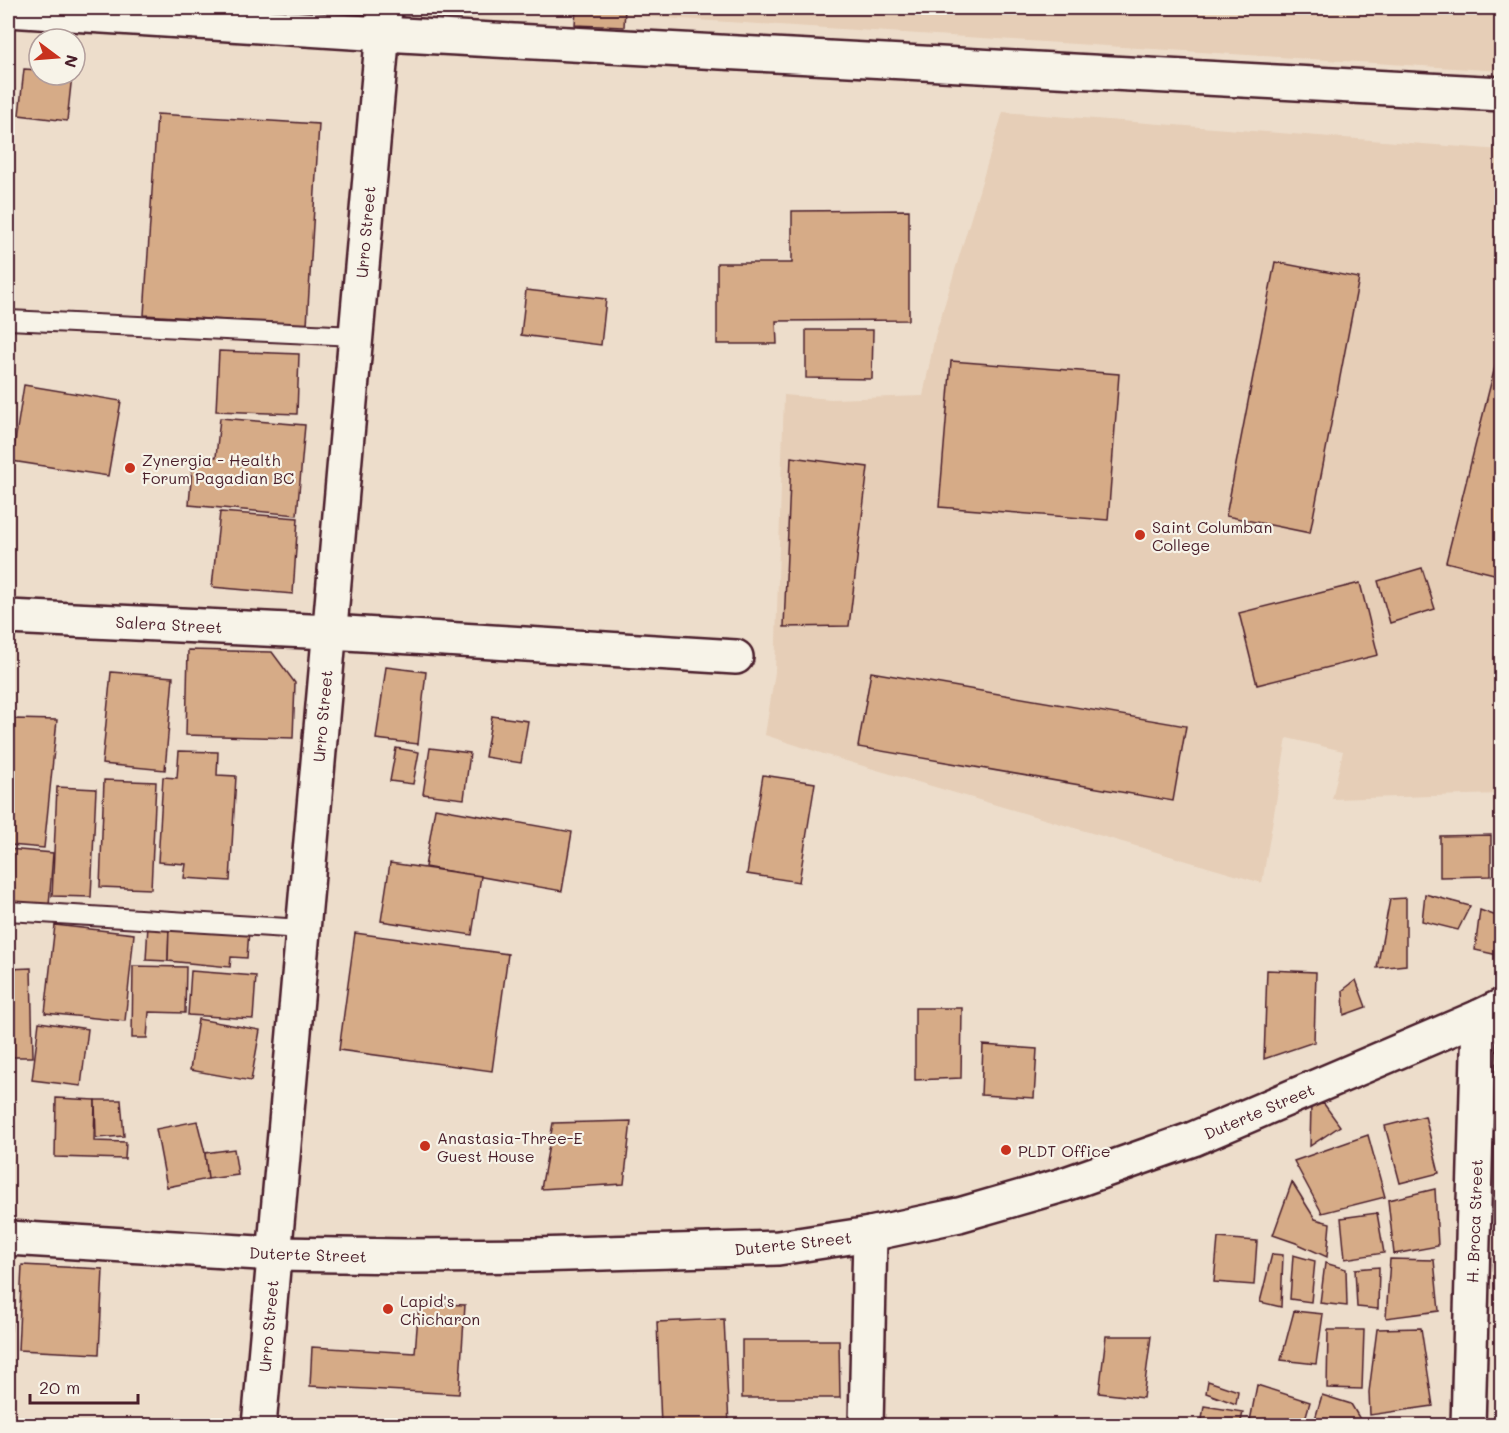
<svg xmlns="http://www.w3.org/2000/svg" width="1509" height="1433" font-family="Mali,sans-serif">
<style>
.built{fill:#e6ceb7}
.building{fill:#d6ab87;stroke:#4a1f2b;stroke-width:1.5}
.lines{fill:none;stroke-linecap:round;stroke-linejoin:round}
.lane-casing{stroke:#4a1f2b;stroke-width:22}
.street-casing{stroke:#4a1f2b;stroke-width:38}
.secondary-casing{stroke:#4a1f2b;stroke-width:38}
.lane{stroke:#f7f3e8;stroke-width:18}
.street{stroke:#f7f3e8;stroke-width:33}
.secondary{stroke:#f7f3e8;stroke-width:33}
.poi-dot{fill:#c8321e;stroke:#f7f3e8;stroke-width:2}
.labels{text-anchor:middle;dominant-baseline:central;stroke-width:4.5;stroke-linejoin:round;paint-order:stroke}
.street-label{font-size:16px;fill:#4a1f2b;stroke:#f7f3e8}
.poi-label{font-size:16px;fill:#4a1f2b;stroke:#f7f3e8;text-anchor:start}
</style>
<rect width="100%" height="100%" fill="#edddcb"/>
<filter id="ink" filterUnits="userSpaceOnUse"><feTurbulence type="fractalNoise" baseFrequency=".0167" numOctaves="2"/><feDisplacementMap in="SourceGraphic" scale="12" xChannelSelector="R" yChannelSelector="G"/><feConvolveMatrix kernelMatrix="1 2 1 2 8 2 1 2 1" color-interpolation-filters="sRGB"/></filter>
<g filter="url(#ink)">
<!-- built -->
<g class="built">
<path d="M502,8H1501V71L572,12Z"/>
<path d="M1003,112L1501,150V794L1332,799L1343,751L1287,738L1262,883L836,758L765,735L775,672L784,395L831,399L923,396L935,336Z"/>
</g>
<!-- building -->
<g class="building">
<path d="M502,8H572V12Z"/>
<path d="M576,8H625L624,27L575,25Z"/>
<path d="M24,69L39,70V75H72L67,121L19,115Z"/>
<path d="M157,114L319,124L307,325L144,315Z"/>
<path d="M909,210V320L776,321L777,344H717V263H792V211Z"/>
<path d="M1275,262L1359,278L1310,533L1226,516Z"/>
<path d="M526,290L606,299L601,345L521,335Z"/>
<path d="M806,330H873L872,379L806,378Z"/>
<path d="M1502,339V576L1446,562Z"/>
<path d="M219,351L299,354L297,414L216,411Z"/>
<path d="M951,361L1119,374L1108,520L939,507Z"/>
<path d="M24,385L121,401L108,476L12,461Z"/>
<path d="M220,418L305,425L297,515L189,505L193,455L216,457Z"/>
<path d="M791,457L868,467L849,626L784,627Z"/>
<path d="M220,512L298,518L293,594L212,587Z"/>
<path d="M1422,568L1435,609L1390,623L1378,581Z"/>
<path d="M1360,583L1378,655L1257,685L1239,613Z"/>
<path d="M188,650L272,652L295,683L293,738L186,735Z"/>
<path d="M386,667L426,672L418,744L376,739Z"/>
<path d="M111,672L173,677L165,770L102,764Z"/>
<path d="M871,672L1186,726L1173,801L858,747Z"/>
<path d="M492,716L528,721L521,763L485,757Z"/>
<path d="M8,719H14L8,797Z"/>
<path d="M14,719L57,720L44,848L10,845Z"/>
<path d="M396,748L419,752L413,784L390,781Z"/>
<path d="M430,748L470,753L464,799L423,794Z"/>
<path d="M179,751L218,752L217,775L236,776L230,881L184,878L186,864L158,862L163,777L177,778Z"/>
<path d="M763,775L815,783L799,882L747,874Z"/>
<path d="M104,780L156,782L151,889L100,887Z"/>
<path d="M57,787L96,789L91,897L52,896Z"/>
<path d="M435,808L572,832L562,891L425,867Z"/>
<path d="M1491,835V876L1440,877V836Z"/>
<path d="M8,849L53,853L49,906L8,903Z"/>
<path d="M390,863L481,876L472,935L381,921Z"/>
<path d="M1425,894L1470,906L1458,930L1422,921Z"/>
<path d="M1406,898V965L1377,968L1390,899Z"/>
<path d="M1480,910L1502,918V956L1475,950Z"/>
<path d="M55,925L134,934L125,1021L45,1013Z"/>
<path d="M148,925L169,926L168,961L146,960Z"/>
<path d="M169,926L249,930L247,958L231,957L230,967L168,961Z"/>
<path d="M355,933L508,954L492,1071L339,1050Z"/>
<path d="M133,966L186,967L185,1013L149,1012L147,1038H132Z"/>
<path d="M31,968L33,1057H8V969Z"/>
<path d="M1267,970L1316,972L1314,1042L1264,1059Z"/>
<path d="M191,971L256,976L253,1019L188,1015Z"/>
<path d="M1356,980L1366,1007L1344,1015L1343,990Z"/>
<path d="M915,1008H962L961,1078L915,1080Z"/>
<path d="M198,1019L260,1030L251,1081L190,1070Z"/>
<path d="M39,1022L88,1029L81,1086L32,1080Z"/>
<path d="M983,1045L1037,1049L1034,1098L981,1095Z"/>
<path d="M56,1098L95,1100L94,1141L126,1142L125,1159L55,1157Z"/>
<path d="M95,1100H121L124,1136L96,1138Z"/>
<path d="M1324,1104L1340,1126L1310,1146L1311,1105Z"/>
<path d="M1425,1116L1439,1173L1400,1183L1385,1126Z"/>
<path d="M197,1121L205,1153L208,1179L167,1187L156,1129Z"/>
<path d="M631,1121L624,1184L541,1189L553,1123Z"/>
<path d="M1368,1135L1385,1197L1322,1213L1294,1161Z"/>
<path d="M234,1149L238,1175L208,1179L205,1153Z"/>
<path d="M1292,1182L1315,1219L1330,1223L1327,1257L1296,1243L1273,1235Z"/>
<path d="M1435,1189L1438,1246L1394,1254L1388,1200Z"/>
<path d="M1377,1213L1384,1253L1345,1259L1341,1218Z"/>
<path d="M1218,1238L1257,1241L1254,1285L1214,1282Z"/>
<path d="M1272,1254L1283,1255L1281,1307L1260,1302Z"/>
<path d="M1293,1255L1315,1261L1311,1302L1290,1299Z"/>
<path d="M1390,1259L1434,1260L1439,1311L1386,1318Z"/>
<path d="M1325,1263L1346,1269L1347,1306L1320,1303Z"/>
<path d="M22,1265L103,1269L99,1354L18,1350Z"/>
<path d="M1379,1267L1378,1309L1357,1307L1355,1269Z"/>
<path d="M419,1303L465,1305L459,1394L310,1386L312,1347L415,1353Z"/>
<path d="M1294,1311L1323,1314L1316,1364L1281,1360Z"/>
<path d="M724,1319L729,1426H661L657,1322Z"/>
<path d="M8,1322H11L8,1365Z"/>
<path d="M1421,1328L1433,1406L1370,1415L1369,1392L1377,1329Z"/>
<path d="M1328,1330H1364L1362,1389L1327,1388Z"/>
<path d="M1106,1336H1151L1143,1398L1099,1393Z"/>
<path d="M742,1340H839L840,1398H742Z"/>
<path d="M1208,1381L1238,1391L1236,1404L1206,1393Z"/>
<path d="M1257,1385L1310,1402L1303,1426H1249Z"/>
<path d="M1322,1395L1351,1404L1364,1426H1313Z"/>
<path d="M1204,1406L1243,1412L1240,1426H1201Z"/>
</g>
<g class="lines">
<defs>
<g id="lane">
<path d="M8,320L356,336"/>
<path d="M8,911L303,929"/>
</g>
<g id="street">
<path d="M8,10L383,34L1502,94"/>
<path d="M8,617L330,632L736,657"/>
<path d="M866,1426L870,1234"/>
<path d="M1468,1426L1479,1017"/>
</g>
<g id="secondary">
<path d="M8,1238L274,1254L406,1256L533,1255L778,1248L870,1234L959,1215L1063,1185L1193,1139L1479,1017L1502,1006"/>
<path d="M259,1426L385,8"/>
</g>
</defs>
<!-- lane casing -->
<use href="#lane" class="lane-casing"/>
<!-- street casing -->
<use href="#street" class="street-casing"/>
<!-- secondary casing -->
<use href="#secondary" class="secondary-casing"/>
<!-- lane -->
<use href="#lane" class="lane"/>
<!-- street -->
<use href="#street" class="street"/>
<!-- secondary -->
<use href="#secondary" class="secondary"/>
</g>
</g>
<!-- markers -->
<g class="poi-dot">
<circle cx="130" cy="468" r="6"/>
<circle cx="1140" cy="535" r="6"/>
<circle cx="425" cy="1146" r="6"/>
<circle cx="1006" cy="1150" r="6"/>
<circle cx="388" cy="1309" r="6"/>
</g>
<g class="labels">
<!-- street labels -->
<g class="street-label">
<text transform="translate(365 232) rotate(-85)">Urro Street</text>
<text transform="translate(169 624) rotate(3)">Salera Street</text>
<text transform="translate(322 716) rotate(-85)">Urro Street</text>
<text transform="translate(1259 1111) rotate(-23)">Duterte Street</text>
<text transform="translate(1474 1221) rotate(-88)">H. Broca Street</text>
<text transform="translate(793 1243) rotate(-6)">Duterte Street</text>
<text transform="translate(308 1254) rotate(2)">Duterte Street</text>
<text transform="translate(268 1326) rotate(-85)">Urro Street</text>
</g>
<!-- poi labels -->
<g class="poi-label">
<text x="142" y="459">Zynergia - Health<tspan x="142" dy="18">Forum Pagadian BC</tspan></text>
<text x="1152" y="526">Saint Columban<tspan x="1152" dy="18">College</tspan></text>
<text x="437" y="1137">Anastasia-Three-E<tspan x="437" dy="18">Guest House</tspan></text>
<text x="1018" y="1150">PLDT Office</text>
<text x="400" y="1300">Lapid's<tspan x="400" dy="18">Chicharon</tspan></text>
</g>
</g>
<!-- margin -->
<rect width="1509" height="1433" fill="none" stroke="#f7f3e8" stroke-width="30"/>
<rect x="15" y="15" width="1479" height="1403" fill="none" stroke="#4a1f2b" stroke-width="2" filter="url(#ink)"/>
<!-- north arrow -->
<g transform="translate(57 57) rotate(106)"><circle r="28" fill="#f7f3e8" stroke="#b29e9c" stroke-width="1.5"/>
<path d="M0-4.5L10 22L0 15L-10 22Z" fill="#c8321e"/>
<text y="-9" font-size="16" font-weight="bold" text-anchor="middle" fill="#4a1f2b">N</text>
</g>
<!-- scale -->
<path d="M30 1394v9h108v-9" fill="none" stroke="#4a1f2b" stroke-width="3"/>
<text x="39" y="1394" font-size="18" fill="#4a1f2b" stroke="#f7f3e8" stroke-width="4.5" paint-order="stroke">20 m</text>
</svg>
